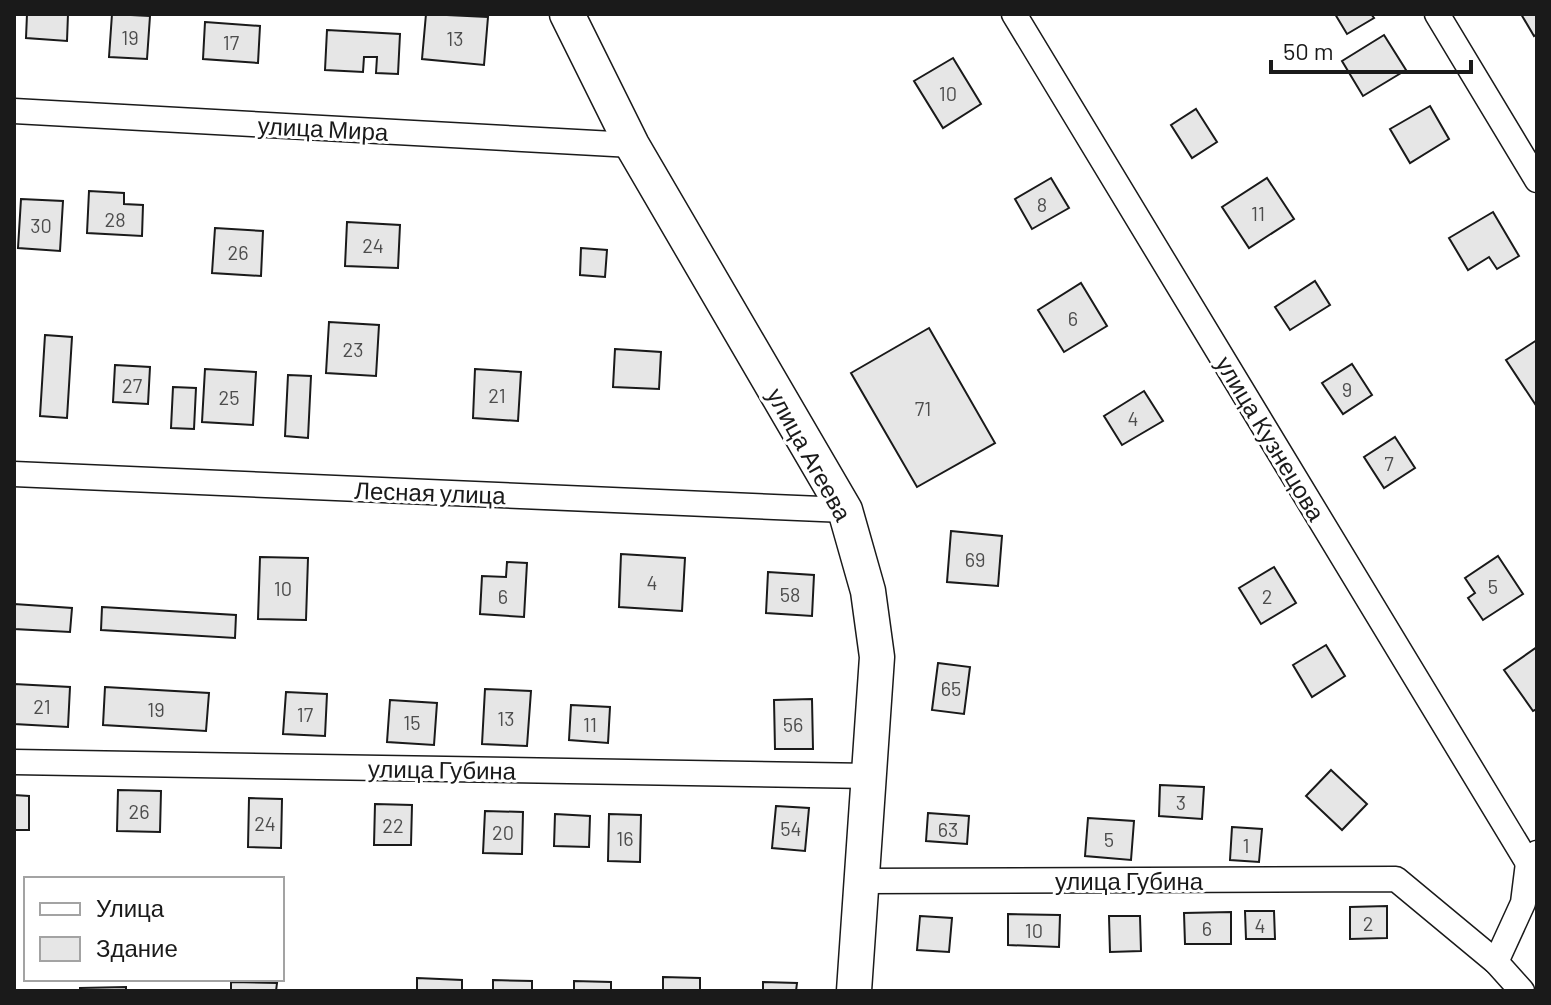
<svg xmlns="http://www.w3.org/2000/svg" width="1551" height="1005" font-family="Barlow,sans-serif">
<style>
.building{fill:#e6e6e6;stroke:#1a1a1a;stroke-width:2}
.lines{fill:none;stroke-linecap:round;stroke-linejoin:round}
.street-casing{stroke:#1a1a1a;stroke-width:27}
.secondary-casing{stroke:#1a1a1a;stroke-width:37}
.street{stroke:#fff;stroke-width:24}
.secondary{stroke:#fff;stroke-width:34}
.labels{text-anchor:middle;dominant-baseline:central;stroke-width:6;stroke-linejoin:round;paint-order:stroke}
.number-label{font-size:20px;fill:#4d4d4d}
.street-label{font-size:24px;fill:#1a1a1a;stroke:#fff}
</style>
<rect width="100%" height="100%" fill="#fff"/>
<!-- building -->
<g class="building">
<path d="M27,14H68L67,41L26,38Z"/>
<path d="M112,14L150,16L147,59L109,57Z"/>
<path d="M426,14L488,17L484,65L422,59Z"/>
<path d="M1335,14H1371L1374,18L1347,34Z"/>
<path d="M1521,14H1537V34L1534,36Z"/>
<path d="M205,22L260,26L258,63L203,59Z"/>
<path d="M327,30L400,34L398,74L376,73L377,57H364L363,72L325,70Z"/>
<path d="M1384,35L1406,70L1363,96L1342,61Z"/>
<path d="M953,58L981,104L943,128L914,81Z"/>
<path d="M1430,106L1449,139L1410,163L1390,129Z"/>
<path d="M1196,109L1217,142L1192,158L1171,125Z"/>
<path d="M1051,178L1069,208L1032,229L1015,199Z"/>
<path d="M1267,178L1294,219L1249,248L1222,207Z"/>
<path d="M89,191L124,193V204L143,205L142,236L87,233Z"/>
<path d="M21,199L63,201L60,251L18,248Z"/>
<path d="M1493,212L1519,256L1497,269L1489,257L1468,270L1449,238Z"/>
<path d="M347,222L400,225L398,268L345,266Z"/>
<path d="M215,228L263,231L261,276L212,273Z"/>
<path d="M581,248L607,250L605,277L580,275Z"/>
<path d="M1315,281L1330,305L1290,330L1275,307Z"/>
<path d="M1081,283L1107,326L1064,352L1038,310Z"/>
<path d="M329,322L379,325L376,376L326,373Z"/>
<path d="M929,328L995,443L917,487L851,373Z"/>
<path d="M45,335L72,337L67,418L40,416Z"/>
<path d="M1537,340V407L1506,360Z"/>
<path d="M615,349L661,352L659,389L613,387Z"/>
<path d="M1352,364L1372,395L1343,414L1322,383Z"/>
<path d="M115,365L150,367L148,404L113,402Z"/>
<path d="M205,369L256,372L253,425L202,422Z"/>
<path d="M475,369L521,372L518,421L473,418Z"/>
<path d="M288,375L311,376L308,438L285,436Z"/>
<path d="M173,387L196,388L194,429L171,428Z"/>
<path d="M1144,391L1163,421L1122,445L1104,416Z"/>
<path d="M1395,437L1415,468L1384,488L1364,457Z"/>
<path d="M951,531L1002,536L998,586L947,582Z"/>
<path d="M621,554L685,558L682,611L619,607Z"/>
<path d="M1498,556L1523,594L1483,620L1468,598L1475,593L1465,578Z"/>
<path d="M260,557L308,558L306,620L258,619Z"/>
<path d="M507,562L527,563L524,617L480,614L482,576L506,577Z"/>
<path d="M1274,567L1296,603L1261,624L1239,588Z"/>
<path d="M768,572L814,575L812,616L766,613Z"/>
<path d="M14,604L72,608L70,632L14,629Z"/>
<path d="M102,607L236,615L235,638L101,630Z"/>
<path d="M1326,645L1345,676L1312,697L1293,665Z"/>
<path d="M1537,647V709L1533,711L1504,670Z"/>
<path d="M938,663L970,667L964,714L932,710Z"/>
<path d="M14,684L70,687L68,727L14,724Z"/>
<path d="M105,687L209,693L206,731L103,725Z"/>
<path d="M485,689L531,691L527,746L482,744Z"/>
<path d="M286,692L327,694L325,736L283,734Z"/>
<path d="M812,699L813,749H775L774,700Z"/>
<path d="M390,700L437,703L434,745L387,742Z"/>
<path d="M571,705L610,707L608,743L569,740Z"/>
<path d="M1331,770L1367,804L1342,830L1306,796Z"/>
<path d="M1160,785L1204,787L1202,819L1159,816Z"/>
<path d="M118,790L161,791L160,832L117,831Z"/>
<path d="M14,795L29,796V830H14Z"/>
<path d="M249,798L282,799L281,848L248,847Z"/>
<path d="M375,804L412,805L411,845H374Z"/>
<path d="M776,806L809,808L805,851L772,848Z"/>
<path d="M485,811L523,812L522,854L483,853Z"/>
<path d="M928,813L969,816L967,844L926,841Z"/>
<path d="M555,814L590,816L589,847L554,846Z"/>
<path d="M609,814L641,815L640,862L608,861Z"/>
<path d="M1088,818L1134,821L1131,860L1085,856Z"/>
<path d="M1232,827L1262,829L1259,862L1230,860Z"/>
<path d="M1387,906V938L1350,939V907Z"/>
<path d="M1245,911H1274L1275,939H1246Z"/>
<path d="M1231,912V944H1185L1184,913Z"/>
<path d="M1008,914L1060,915L1059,947L1008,945Z"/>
<path d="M920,916L952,918L949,952L917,950Z"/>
<path d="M1109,916H1140L1141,951L1110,952Z"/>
<path d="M663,977L700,978V991H663Z"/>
<path d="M417,978L462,980V991H417Z"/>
<path d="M493,980L532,981V991H493Z"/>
<path d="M574,981L611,982V991H574Z"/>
<path d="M231,982L277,983L276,991H231Z"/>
<path d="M763,982L797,983L796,991H763Z"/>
<path d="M126,987V991H80V988Z"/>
</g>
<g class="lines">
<defs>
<g id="street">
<path d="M1014,14L1528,863"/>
<path d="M1437,14L1537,180"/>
<path d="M14,111L632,145"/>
<path d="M14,474L845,510"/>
<path d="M14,762L871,776"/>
<path d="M862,881L1396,879L1496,962L1522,991"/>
<path d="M1496,962L1523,903L1528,863L1537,853"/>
</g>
<path id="secondary" d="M567,14L632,145L845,510L868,591L877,657L854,991"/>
</defs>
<!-- street casing -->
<use href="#street" class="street-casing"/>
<!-- secondary casing -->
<use href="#secondary" class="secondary-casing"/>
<!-- street -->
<use href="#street" class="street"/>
<!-- secondary -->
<use href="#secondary" class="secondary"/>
</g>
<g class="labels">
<!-- number labels -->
<g class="number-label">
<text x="130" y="37">19</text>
<text x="455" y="38">13</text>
<text x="231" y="42">17</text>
<text x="948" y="93">10</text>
<text x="1042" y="204">8</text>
<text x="1258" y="213">11</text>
<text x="115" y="219">28</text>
<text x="41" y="225">30</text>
<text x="373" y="245">24</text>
<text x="238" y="252">26</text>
<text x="1073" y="318">6</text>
<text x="353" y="349">23</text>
<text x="132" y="385">27</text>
<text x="1347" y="389">9</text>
<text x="497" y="395">21</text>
<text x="229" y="397">25</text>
<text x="923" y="408">71</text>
<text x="1133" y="418">4</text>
<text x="1389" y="463">7</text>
<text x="975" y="559">69</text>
<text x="652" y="582">4</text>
<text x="1493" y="586">5</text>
<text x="283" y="588">10</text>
<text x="790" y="594">58</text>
<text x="503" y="596">6</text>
<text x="1267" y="596">2</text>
<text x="951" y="688">65</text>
<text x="42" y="706">21</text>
<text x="156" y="709">19</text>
<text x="305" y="714">17</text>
<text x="506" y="718">13</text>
<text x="412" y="722">15</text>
<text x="590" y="724">11</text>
<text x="793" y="724">56</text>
<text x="1181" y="802">3</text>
<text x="139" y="811">26</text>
<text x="265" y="823">24</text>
<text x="393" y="825">22</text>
<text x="791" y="828">54</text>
<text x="948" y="829">63</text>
<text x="503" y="832">20</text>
<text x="625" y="838">16</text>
<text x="1109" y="839">5</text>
<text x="1246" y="845">1</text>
<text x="1368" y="923">2</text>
<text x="1260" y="925">4</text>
<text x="1207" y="928">6</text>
<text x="1034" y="930">10</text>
</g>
<!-- street labels -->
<g class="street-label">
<text transform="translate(323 128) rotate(3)">улица Мира</text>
<text transform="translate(1271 438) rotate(59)">улица Кузнецова</text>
<text transform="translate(810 454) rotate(61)">улица Агеева</text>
<text transform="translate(430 492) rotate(2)">Лесная улица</text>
<text transform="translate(442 769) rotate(1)">улица Губина</text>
<text x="1129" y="880">улица Губина</text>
</g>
</g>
<!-- border -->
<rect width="1551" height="1005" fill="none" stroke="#1a1a1a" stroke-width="32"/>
<!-- legend -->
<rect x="24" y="877" width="260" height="104" fill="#ffffff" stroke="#a3a3a3" stroke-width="2"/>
<rect x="40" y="903" width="40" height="12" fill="#ffffff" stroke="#a3a3a3" stroke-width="2"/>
<text x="96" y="917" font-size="24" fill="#1a1a1a">Улица</text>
<rect x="40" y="937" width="40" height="24" fill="#e6e6e6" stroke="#a3a3a3" stroke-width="2"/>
<text x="96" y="957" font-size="24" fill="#1a1a1a">Здание</text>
<!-- scale -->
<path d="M1271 60v12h200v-12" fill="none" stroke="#1a1a1a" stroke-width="4"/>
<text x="1283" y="60" font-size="24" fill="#1a1a1a" stroke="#ffffff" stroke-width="6" paint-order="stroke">50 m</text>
</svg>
